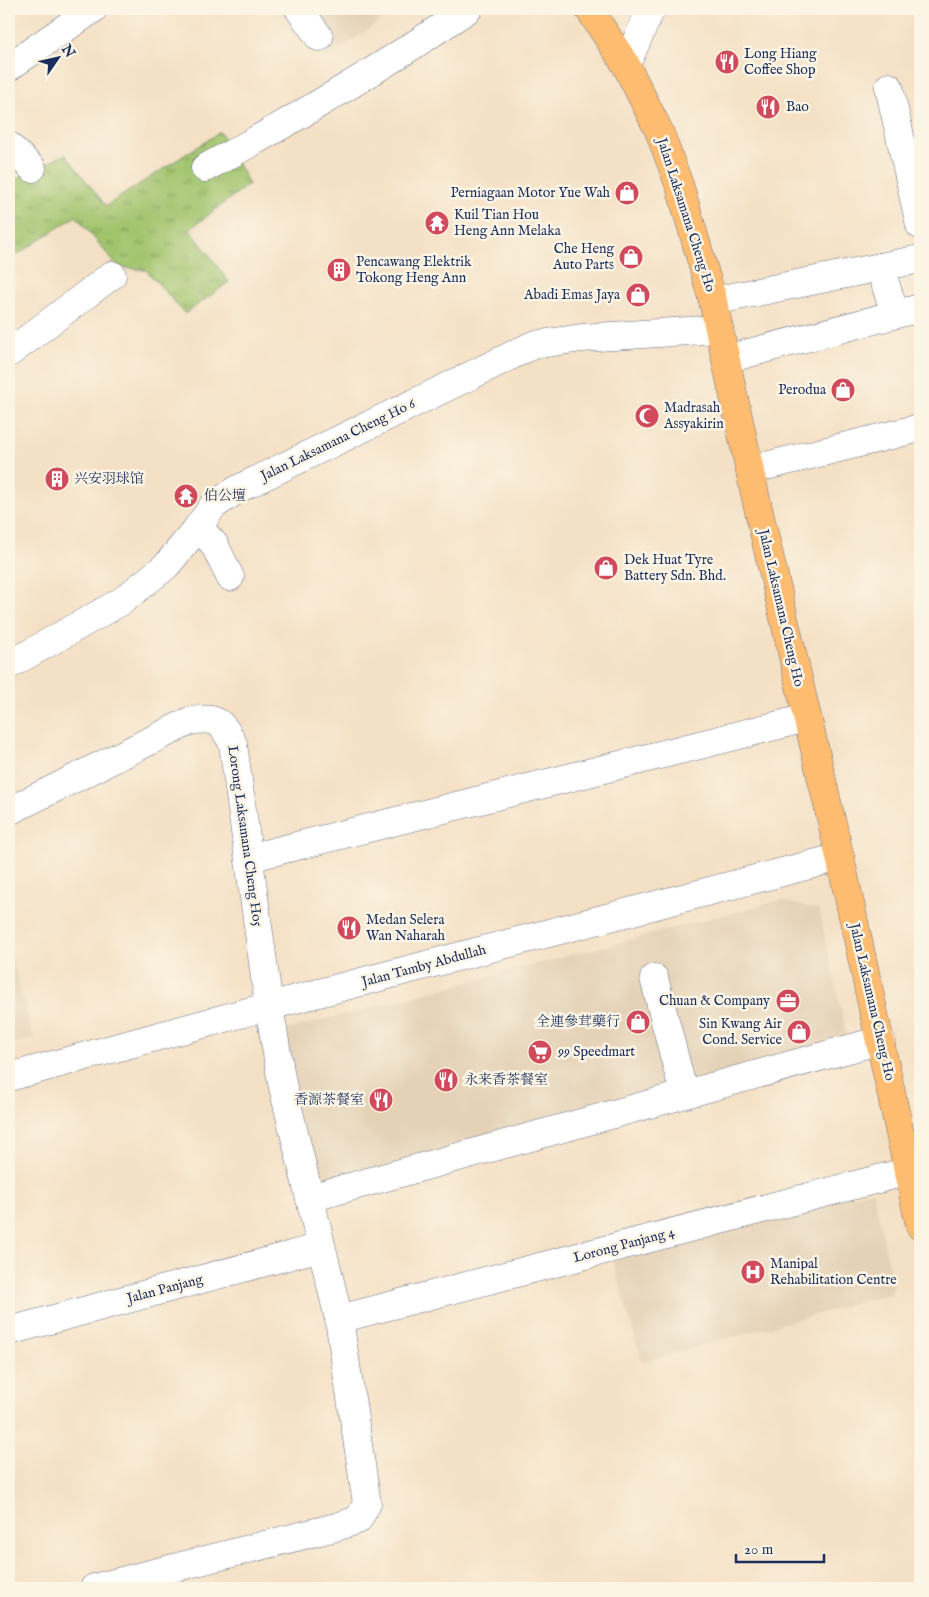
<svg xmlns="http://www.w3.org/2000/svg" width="929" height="1597" font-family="'IM FELL English','Noto Serif SC',serif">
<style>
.built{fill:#e4d1b6}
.grass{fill:url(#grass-tufts);stroke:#5e7a66}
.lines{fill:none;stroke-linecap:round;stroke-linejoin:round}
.minor-casing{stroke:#676d82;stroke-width:29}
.major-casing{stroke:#676d82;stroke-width:29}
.minor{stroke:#fff;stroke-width:28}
.major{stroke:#fdbc70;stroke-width:28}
.labels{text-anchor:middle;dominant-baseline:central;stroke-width:5;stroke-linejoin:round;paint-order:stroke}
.poi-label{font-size:14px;fill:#1b2f5e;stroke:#fcf5e5;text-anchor:start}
.street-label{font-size:14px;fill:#1b2f5e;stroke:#fcf5e5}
</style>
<defs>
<pattern id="grass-tufts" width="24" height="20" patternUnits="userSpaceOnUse" patternTransform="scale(1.25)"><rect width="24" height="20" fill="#a2c46d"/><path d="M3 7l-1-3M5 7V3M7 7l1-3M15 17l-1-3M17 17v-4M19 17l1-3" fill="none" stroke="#83a05d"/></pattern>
</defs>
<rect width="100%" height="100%" fill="#fcf5e5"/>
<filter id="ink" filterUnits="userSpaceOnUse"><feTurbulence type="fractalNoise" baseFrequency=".02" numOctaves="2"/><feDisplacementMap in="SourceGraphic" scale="10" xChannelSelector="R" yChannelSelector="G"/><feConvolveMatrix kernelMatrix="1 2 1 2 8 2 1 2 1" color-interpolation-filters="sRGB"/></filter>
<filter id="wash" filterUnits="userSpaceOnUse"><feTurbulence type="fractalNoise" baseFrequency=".0096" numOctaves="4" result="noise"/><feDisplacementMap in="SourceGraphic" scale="20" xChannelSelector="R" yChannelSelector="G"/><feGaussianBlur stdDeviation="1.12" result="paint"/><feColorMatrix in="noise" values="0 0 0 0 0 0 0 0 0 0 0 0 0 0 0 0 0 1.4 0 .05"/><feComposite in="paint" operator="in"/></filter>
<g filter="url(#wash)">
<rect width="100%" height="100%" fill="#f4e0c4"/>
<!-- built -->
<g class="built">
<path d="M287,9H395L354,40L324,58Z"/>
<path d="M781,900L819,910L851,1055L299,1190L259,1037Z"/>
<path d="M9,948L34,1038L9,1044Z"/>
<path d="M873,1191L893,1284L891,1294L642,1362L612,1260Z"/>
</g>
<!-- grass -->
<path class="grass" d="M220,132L249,184L190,229L229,282L185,314L146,270L118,267L76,216L12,258L14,267L9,270V183L65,154L106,206Z"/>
</g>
<g filter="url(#ink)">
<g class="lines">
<defs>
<g id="minor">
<path d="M299,9L319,37"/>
<path d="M626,65L649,13L652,9"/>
<path d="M9,67L93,9"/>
<path d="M889,87L920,225"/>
<path d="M9,146L32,168"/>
<path d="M205,168C296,119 383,67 468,9"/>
<path d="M880,267L895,314"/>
<path d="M713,301L920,259"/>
<path d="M9,353L112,275"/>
<path d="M726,359L920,308"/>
<path d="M750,470L920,428"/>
<path d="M198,527L214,544L230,577"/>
<path d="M9,665L122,601L167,565L198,527L213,506L238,489L533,345L582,338L719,329"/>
<path d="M9,811L190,721C216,717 221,720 233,744L269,1006L282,1083L339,1319L367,1504L358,1520L336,1527L94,1588"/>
<path d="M249,858L807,718"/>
<path d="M654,978L684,1094"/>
<path d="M9,1077L269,1006L840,857"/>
<path d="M310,1198L881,1040"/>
<path d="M339,1319L909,1171"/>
<path d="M9,1331L321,1247"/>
</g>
<path id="major" d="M589,9L626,65L659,131L680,187L713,301L756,499L840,857L920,1226"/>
</defs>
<!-- minor casing -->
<use href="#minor" class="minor-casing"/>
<!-- major casing -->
<use href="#major" class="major-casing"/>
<!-- minor -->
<use href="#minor" class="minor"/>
<!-- major -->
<use href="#major" class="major"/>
</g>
</g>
<!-- icons -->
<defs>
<symbol id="restaurant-disc" viewBox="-11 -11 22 22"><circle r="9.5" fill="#d1495b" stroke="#fcf5e5"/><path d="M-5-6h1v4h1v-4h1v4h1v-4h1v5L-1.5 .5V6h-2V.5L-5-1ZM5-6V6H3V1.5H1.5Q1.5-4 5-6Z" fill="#fff"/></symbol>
<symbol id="shop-disc" viewBox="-11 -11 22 22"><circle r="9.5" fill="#d1495b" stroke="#fcf5e5"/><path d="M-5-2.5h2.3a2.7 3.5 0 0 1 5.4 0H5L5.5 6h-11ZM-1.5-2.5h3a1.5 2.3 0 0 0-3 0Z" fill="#fff"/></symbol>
<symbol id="temple-disc" viewBox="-11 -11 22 22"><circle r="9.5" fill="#d1495b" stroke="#fcf5e5"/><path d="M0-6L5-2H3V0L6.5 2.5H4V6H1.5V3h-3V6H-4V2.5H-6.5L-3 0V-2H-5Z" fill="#fff"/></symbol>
<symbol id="building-disc" viewBox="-11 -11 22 22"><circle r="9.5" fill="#d1495b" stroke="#fcf5e5"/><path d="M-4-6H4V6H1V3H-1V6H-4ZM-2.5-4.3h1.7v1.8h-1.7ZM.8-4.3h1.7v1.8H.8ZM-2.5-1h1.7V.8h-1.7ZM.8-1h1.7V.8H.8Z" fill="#fff"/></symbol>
<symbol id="mosque-disc" viewBox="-11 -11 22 22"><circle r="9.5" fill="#d1495b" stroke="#fcf5e5"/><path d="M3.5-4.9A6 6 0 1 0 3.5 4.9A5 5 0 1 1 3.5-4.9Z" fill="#fff"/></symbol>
<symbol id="office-disc" viewBox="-11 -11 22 22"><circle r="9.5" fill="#d1495b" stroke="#fcf5e5"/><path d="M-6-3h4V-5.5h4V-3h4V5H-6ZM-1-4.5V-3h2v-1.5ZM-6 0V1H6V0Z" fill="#fff"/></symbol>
<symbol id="supermarket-disc" viewBox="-11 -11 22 22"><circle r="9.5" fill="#d1495b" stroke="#fcf5e5"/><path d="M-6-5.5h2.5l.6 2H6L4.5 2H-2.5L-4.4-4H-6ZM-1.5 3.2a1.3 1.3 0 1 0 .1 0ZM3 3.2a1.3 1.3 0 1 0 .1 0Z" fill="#fff"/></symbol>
<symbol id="hospital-disc" viewBox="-11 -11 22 22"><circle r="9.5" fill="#d1495b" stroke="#fcf5e5"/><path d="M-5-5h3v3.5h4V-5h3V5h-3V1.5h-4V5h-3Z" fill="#fff"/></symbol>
</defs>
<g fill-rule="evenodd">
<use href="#restaurant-disc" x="713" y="48" width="28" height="28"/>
<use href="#restaurant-disc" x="754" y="93" width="28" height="28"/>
<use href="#shop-disc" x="613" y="179" width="28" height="28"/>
<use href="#temple-disc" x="423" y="209" width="28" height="28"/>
<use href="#shop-disc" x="617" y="243" width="28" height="28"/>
<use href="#building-disc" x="325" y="256" width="28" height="28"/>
<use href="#shop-disc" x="624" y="281" width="28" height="28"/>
<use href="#shop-disc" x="829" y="376" width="28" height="28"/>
<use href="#mosque-disc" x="633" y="402" width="28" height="28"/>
<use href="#building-disc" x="43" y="465" width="28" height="28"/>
<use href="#temple-disc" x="172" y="482" width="28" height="28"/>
<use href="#shop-disc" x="592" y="554" width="28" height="28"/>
<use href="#restaurant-disc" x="335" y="914" width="28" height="28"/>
<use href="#office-disc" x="774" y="987" width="28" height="28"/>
<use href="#shop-disc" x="624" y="1008" width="28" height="28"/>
<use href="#shop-disc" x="785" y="1018" width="28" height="28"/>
<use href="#supermarket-disc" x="526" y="1038" width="28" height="28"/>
<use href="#restaurant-disc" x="432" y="1066" width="28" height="28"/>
<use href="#restaurant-disc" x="367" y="1086" width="28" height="28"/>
<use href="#hospital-disc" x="739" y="1258" width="28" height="28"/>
</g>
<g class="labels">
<!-- poi labels -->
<g class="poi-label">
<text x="744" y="54">Long Hiang<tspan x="744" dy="16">Coffee Shop</tspan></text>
<text x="786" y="107">Bao</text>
<text x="610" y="193" text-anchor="end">Perniagaan Motor Yue Wah</text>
<text x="454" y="215">Kuil Tian Hou<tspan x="454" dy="16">Heng Ann Melaka</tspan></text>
<text x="614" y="249" text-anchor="end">Che Heng<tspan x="614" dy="16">Auto Parts</tspan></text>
<text x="356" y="262">Pencawang Elektrik<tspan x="356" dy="16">Tokong Heng Ann</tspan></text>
<text x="620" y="295" text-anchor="end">Abadi Emas Jaya</text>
<text x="826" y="390" text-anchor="end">Perodua</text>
<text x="664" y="408">Madrasah<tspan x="664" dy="16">Assyakirin</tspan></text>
<text x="74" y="479">兴安羽球馆</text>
<text x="204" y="496">伯公壇</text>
<text x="624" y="560">Dek Huat Tyre<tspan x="624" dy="16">Battery Sdn. Bhd.</tspan></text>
<text x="366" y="920">Medan Selera<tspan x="366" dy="16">Wan Naharah</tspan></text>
<text x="770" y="1001" text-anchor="end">Chuan &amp; Company</text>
<text x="620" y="1022" text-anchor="end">全連參茸藥行</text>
<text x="782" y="1024" text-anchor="end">Sin Kwang Air<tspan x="782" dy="16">Cond. Service</tspan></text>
<text x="558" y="1052">99 Speedmart</text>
<text x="464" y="1080">永来香茶餐室</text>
<text x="364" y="1100" text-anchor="end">香源茶餐室</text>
<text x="770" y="1264">Manipal<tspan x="770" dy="16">Rehabilitation Centre</tspan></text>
</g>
<!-- street labels -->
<g class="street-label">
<text transform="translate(686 215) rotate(72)">Jalan Laksamana Cheng Ho</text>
<text transform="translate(338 440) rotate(-26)">Jalan Laksamana Cheng Ho 6</text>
<text transform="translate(781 608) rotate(77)">Jalan Laksamana Cheng Ho</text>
<text transform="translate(245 836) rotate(82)">Lorong Laksamana Cheng Ho5</text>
<text transform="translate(424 966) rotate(-15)">Jalan Tamby Abdullah</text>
<text transform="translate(872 1002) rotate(77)">Jalan Laksamana Cheng Ho</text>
<text transform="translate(624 1245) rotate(-15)">Lorong Panjang 4</text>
<text transform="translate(165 1289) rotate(-15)">Jalan Panjang</text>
</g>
</g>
<!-- margin -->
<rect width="929" height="1597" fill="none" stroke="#fcf5e5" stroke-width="30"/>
<!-- north arrow -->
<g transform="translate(58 58) rotate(56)" stroke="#fcf5e5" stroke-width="4" paint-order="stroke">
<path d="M0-4L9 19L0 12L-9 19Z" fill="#1b2f5e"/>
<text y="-8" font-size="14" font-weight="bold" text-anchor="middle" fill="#1b2f5e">N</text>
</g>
<!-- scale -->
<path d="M736 1554v8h88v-8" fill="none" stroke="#1b2f5e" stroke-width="2.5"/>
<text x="744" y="1554" font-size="15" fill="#1b2f5e" stroke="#fcf5e5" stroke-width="4" paint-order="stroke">20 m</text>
</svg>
